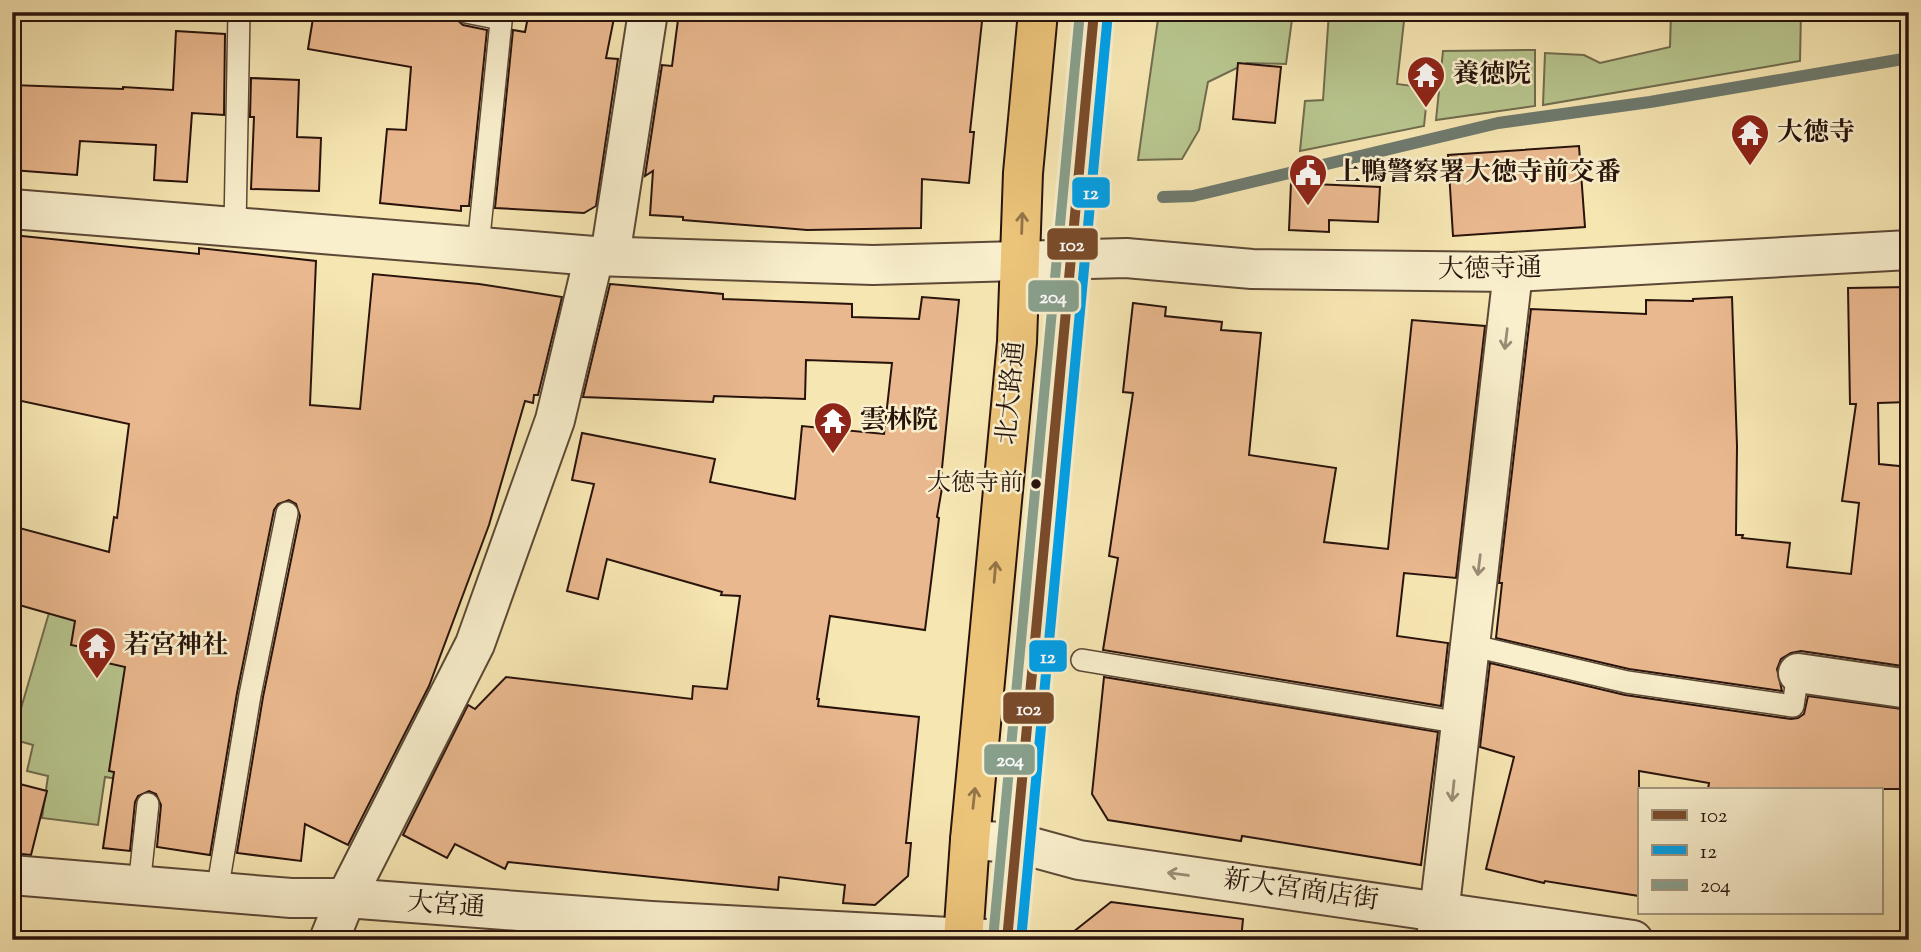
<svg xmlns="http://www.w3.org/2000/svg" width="1921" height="952" font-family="'Sorts Mill Goudy','Noto Serif JP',serif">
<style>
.green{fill:#b8c68f;stroke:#706c4e;stroke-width:2}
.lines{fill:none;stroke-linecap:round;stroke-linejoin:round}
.stream{stroke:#6e7a6e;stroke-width:12}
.building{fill:#eab88e;stroke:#28130c;stroke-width:2}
.service-casing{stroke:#5c4836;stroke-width:24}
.minor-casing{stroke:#5c4836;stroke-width:42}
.tertiary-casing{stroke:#5c4836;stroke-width:42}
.primary-casing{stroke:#28130c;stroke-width:42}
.service{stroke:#f9efcd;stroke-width:21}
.minor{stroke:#f9efcd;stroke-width:38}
.tertiary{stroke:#f9efcd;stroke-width:38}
.primary{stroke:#ebc379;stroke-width:38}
.bus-1-casing{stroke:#f9efcd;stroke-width:16}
.bus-2-casing{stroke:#f9efcd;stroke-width:16}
.bus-3-casing{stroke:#f9efcd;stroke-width:16}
.bus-1{stroke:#7a4b2a;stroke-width:10}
.bus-2{stroke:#00a0e9;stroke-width:10}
.bus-3{stroke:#889f8b;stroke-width:10}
.oneway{stroke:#937448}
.oneway2{stroke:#9b8c76}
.bus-dot{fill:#28130c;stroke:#f9efcd;stroke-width:2.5}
.labels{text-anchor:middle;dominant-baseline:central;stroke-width:5;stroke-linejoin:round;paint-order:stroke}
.bus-label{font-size:24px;fill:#28130c;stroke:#f9efcd;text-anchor:end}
.poi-label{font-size:26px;font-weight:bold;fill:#28130c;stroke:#f9efcd;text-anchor:start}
.street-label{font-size:26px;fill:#28130c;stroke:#f9efcd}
.line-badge{stroke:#f9efcd;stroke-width:2.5}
.badge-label{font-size:19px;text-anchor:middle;font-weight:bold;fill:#fff}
</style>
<rect width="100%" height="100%" fill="#f6e6b2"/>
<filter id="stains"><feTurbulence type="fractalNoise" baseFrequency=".00286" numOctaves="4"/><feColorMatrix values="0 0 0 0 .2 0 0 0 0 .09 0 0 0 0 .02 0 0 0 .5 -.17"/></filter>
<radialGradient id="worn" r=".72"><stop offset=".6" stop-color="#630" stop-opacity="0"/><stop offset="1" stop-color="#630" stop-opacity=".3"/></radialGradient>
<!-- green -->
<g class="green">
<path d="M1159,12H1293L1286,64L1247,63L1208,82L1199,130L1182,159L1138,160Z"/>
<path d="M1329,12H1405L1397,84L1428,88L1424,126L1300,151L1305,101L1323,100Z"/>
<path d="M1671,12H1801L1800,61L1543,105L1545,53L1584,55L1600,63L1670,47Z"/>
<path d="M1535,50V106L1436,120L1443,51Z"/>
<path d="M51,606L174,625L150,784L105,777L98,825L42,818L48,776L27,771L33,745L12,739Z"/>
</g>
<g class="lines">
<!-- stream -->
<path class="stream" d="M1163,197L1193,196L1498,123L1650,102L1909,58"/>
</g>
<!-- building -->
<g class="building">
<path d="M314,12H423L455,18L463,25L487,30L469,206H461V211L380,203L387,129L406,130L411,67L308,49Z"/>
<path d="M529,12H582L614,18L606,58L618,59L596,206L584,213L495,208L513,30L525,32Z"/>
<path d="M679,12H983L970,132H974L969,183L922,179L921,228L807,230L683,220V217L650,215L653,171L645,176L662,65L672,66Z"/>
<path d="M176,31L225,34L224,115L192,113L187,182L154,180L156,145L80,141L77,175L12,170V85L123,89V87L173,90Z"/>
<path d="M1238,63L1281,67L1275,123L1233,119Z"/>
<path d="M251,78L299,80L297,137L321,138L319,191L251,189L254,117H250Z"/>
<path d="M1579,146L1585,227L1453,236L1448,155Z"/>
<path d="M1291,183L1380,187L1378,222L1329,220V232L1289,230Z"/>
<path d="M12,235L199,254V248L316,261L310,405L360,409L373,274L479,284L562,297L538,395H534L533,403L525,401L489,525L429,686L348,845L305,824L301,861L237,853L263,697L300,516L296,504L289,500L278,504L274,510L237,693L210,855L157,847L161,805L156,794L149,791L138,796L135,802L130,851L103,848L114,772L109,771L125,667L90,659L92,649L71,645L75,621L12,603V526L109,552L114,517L117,518L129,424L12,399Z"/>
<path d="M610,284L723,294V299L852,304V317L919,319L922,297L959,300L940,488H942L937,517L939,518L925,630L830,616L817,699H819L818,706L919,717L906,843H911L908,876L875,905L843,903L845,885L779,877L778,890L508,862L505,869L455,844L447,858L403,835L468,705L475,709L506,677L692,699L693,686L727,689L740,596L721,595L722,592L607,559L598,599L567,591L594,484L572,480L582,433L715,459L710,482L795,499L802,426L884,434L892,363L806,360L805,399L714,396L713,402L583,397Z"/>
<path d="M1909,287V402L1878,403L1879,464L1909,467V667L1801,651L1791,653L1781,659L1777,669L1782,691L1629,669L1496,638L1502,583H1499L1531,309L1646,314V300L1693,301V299L1732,297L1737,446L1736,535H1743L1742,538L1790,543L1787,567L1851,574L1859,503L1842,501L1856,404H1850L1848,288Z"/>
<path d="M1133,303L1166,307L1165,316L1222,322L1221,330L1261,333L1249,455L1336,468L1324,542L1388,549L1412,320L1485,326L1456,578L1404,573L1397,636L1448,643L1441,706L1103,650L1118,558L1109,556L1133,393L1123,392Z"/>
<path d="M1490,663L1625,695L1791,719L1798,718L1804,714L1808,696L1909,710V789H1708L1709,783L1639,771V896L1545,881L1544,883L1486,869L1514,757L1480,747Z"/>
<path d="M1104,677L1438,732L1421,865L1242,836L1241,841L1108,820L1092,794Z"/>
<path d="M12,782L47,791L31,855L12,853Z"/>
<path d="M1111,902L1243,919L1241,940H1063Z"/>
</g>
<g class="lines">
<defs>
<g id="service">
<path d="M466,12L501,19"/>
<path d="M235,227L239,12"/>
<path d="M478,247L502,12"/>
<path d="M1470,645L1627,682L1793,706L1798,673"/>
<path d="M1082,660L1461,723"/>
<path d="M139,886L148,804"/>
<path d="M217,892L250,695L287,513"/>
</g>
<g id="minor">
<path d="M610,256L648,12"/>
<path d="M1798,673L1909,689"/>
<path d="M970,840L1017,843L1079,860L1633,940"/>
<path d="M329,940L346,898L475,644L555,420L594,256"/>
<path d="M1436,940L1513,272"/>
</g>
<g id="tertiary">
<path d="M12,209L594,256L873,265L1126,258L1252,269L1513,272L1909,250"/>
<path d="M12,875L291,898H346L651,921L1006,940"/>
</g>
<g id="primary">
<path d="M963,940L970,840L1017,342L1023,173L1038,12"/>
<path d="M1007,940L1094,12"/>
</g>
</defs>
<!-- service casing -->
<use href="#service" class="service-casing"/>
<!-- minor casing -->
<use href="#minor" class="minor-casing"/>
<!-- tertiary casing -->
<use href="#tertiary" class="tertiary-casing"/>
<!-- primary casing -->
<use href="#primary" class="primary-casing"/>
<!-- service -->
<use href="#service" class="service"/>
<!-- minor -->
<use href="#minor" class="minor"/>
<!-- tertiary -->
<use href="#tertiary" class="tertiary"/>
<!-- primary -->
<use href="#primary" class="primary"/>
<defs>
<path id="bus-1" d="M1007,940L1094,12"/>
<path id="bus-2" d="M1021,940L1108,13"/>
<path id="bus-3" d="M993,939L1080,12"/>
</defs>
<!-- bus-1 casing -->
<use href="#bus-1" class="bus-1-casing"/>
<!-- bus-2 casing -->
<use href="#bus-2" class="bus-2-casing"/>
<!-- bus-3 casing -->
<use href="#bus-3" class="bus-3-casing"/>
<!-- bus-1 -->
<use href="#bus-1" class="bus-1"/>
<!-- bus-2 -->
<use href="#bus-2" class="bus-2"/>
<!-- bus-3 -->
<use href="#bus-3" class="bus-3"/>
</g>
<!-- one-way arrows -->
<defs><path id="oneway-shaft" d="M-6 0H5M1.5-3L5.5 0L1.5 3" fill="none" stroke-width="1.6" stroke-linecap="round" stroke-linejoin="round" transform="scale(1.75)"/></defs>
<g class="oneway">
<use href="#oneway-shaft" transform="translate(1022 223) rotate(-88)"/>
<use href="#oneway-shaft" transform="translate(995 572) rotate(-85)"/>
<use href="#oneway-shaft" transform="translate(974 798) rotate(-84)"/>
</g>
<g class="oneway2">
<use href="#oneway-shaft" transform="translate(1506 339) rotate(97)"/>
<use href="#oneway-shaft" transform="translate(1479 565) rotate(97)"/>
<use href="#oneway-shaft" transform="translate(1453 791) rotate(96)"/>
<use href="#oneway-shaft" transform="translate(1178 874) rotate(-172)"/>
</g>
<!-- icons -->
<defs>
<symbol id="temple-pin" viewBox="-11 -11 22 30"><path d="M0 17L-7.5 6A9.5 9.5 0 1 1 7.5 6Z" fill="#8f2418" stroke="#f9efcd"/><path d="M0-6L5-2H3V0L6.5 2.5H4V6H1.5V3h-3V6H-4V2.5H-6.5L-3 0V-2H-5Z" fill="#fff"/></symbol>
<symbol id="civic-pin" viewBox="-11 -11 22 30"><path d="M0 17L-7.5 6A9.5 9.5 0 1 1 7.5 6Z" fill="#8f2418" stroke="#f9efcd"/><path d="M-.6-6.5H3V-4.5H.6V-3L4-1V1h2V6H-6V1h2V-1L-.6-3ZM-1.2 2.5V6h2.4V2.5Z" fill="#fff"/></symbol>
</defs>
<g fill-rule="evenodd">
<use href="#temple-pin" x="1404" y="53" width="44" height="60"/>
<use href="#temple-pin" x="1728" y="111" width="44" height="60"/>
<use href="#civic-pin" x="1286" y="151" width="44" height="60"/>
<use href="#temple-pin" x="811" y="399" width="44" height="60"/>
<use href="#temple-pin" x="75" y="624" width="44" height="60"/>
</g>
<!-- markers -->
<circle class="bus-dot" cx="1036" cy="484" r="6"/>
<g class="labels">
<!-- bus labels -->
<g class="bus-label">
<text x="1023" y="484">大徳寺前</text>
</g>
<!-- poi labels -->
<g class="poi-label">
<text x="1453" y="75">養徳院</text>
<text x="1777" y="133">大徳寺</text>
<text x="1335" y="173">上鴨警察署大徳寺前交番</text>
<text x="860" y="421">雲林院</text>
<text x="124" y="646">若宮神社</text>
</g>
<!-- street labels -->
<g class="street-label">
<text transform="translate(1490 270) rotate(-1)">大徳寺通</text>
<text transform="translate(1012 393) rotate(-85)">北大路通</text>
<text transform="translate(1301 891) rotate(8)">新大宮商店街</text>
<text transform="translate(446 906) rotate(4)">大宮通</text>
</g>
</g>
<g class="line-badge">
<rect x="1071" y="176" width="40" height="33" rx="7" fill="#00a0e9"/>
<rect x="1046" y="227" width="53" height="34" rx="7" fill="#7a4b2a"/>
<rect x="1027" y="279" width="53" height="34" rx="7" fill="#889f8b"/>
<rect x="1028" y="639" width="40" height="34" rx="7" fill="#00a0e9"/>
<rect x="1002" y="691" width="53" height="34" rx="7" fill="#7a4b2a"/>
<rect x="983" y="743" width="53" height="33" rx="7" fill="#889f8b"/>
</g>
<g class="badge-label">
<text x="1091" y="199">12</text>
<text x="1072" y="251">102</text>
<text x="1053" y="303">204</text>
<text x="1048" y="663">12</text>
<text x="1029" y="715">102</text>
<text x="1010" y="766">204</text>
</g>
<!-- margin -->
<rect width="1921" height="952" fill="none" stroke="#f6e6b2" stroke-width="42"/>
<rect x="14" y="14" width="1893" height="924" fill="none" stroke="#28130c" stroke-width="3.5"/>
<rect x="21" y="21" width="1879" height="910" fill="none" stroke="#28130c" stroke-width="2"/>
<!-- legend -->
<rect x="1638" y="788" width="245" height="126" fill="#f9efcd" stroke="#a59780" stroke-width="2"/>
<rect x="1652" y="810" width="35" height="10" fill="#7a4b2a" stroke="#a59780" stroke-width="2"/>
<text x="1700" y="822" font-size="21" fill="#28130c">102</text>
<rect x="1652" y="845" width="35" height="10" fill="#00a0e9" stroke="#a59780" stroke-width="2"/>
<text x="1700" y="858" font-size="21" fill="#28130c">12</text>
<rect x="1652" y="880" width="35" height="10" fill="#889f8b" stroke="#a59780" stroke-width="2"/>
<text x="1700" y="892" font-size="21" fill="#28130c">204</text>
<rect width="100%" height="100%" filter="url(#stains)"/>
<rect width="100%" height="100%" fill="url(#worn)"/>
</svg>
